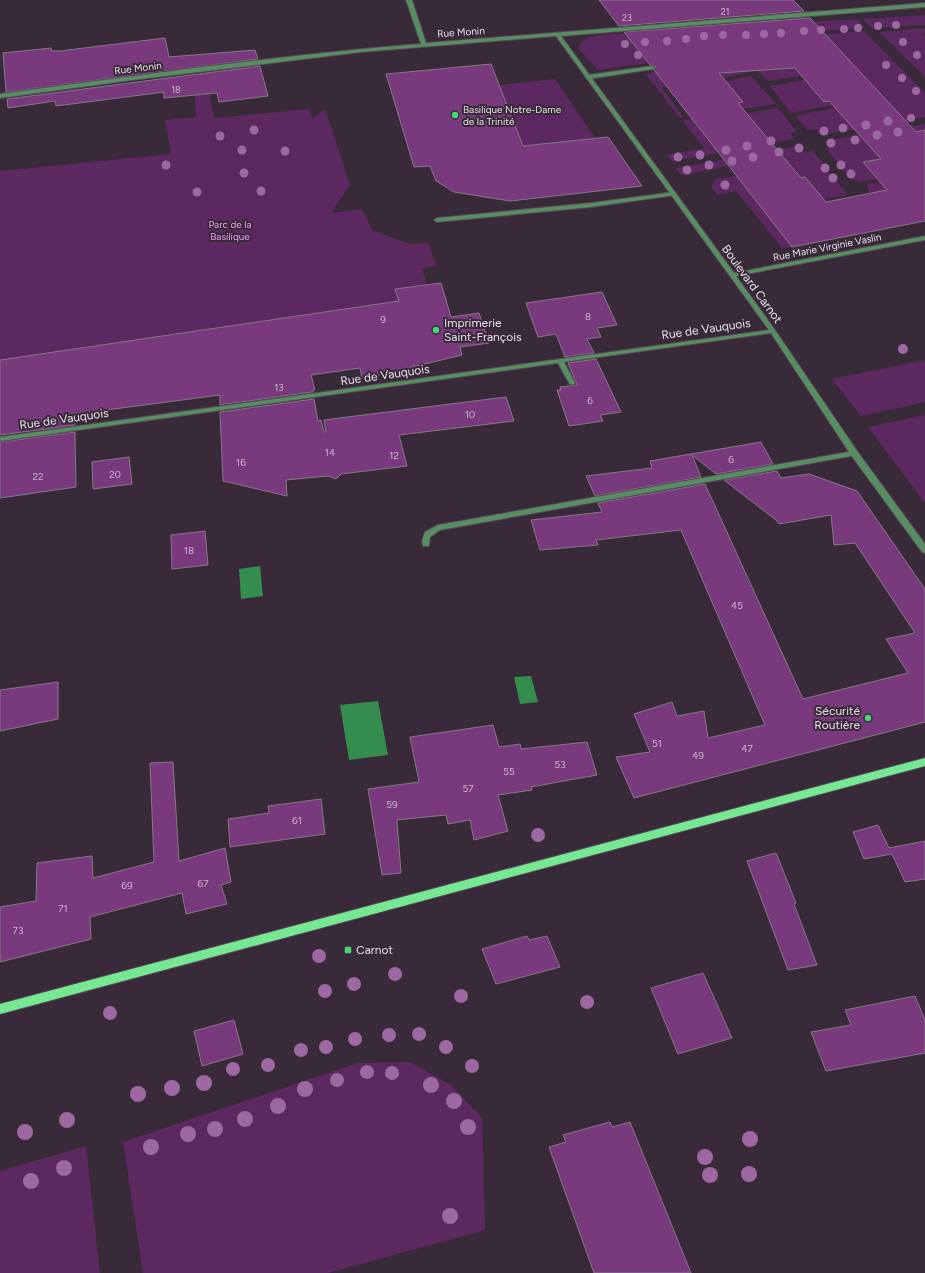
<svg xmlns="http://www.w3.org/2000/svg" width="925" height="1273" font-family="Figtree,sans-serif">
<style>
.green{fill:#5b285f}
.water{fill:#358c4f}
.building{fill:#783a7d;stroke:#887689;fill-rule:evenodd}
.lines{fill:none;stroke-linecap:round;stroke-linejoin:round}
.lane-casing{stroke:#554756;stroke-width:2}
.street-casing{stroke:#554756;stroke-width:2}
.primary-casing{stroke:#554756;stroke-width:2}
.lane{fill:#588c63;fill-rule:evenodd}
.street{fill:#588c63;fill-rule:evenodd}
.primary{fill:#76e894;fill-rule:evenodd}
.tree{fill:#9d68a1}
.poi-dot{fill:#4ad677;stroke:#392a3a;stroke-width:1.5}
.labels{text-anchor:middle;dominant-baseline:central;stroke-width:4;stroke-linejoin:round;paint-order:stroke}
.far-number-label{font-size:9px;fill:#cbb4cd}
.far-street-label{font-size:10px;fill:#e7dde8;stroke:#392a3a}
.far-poi-label{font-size:10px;fill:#e7dde8;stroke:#392a3a;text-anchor:start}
.far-park-label{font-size:10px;fill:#ef9af5;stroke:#392a3a}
.number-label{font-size:10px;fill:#cbb4cd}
.street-label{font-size:12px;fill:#e7dde8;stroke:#392a3a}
.poi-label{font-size:12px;fill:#e7dde8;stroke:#392a3a;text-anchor:start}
</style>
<rect width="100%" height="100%" fill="#392a3a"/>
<!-- green -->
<g class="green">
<path d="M925,15V25L872,28L863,19Z"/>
<path d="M857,19L865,28L720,39L747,73L710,80L706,75L727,72L649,63L598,70L578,48C583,34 602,35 615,34Z"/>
<path d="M925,28V33L923,34L925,36V77L879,32Z"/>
<path d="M864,31L925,93V117L820,135L815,129L808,130L795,116L835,108L849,123L899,114L831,40L742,46L763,61L771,70L807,67L806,75L767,81L732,42Z"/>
<path d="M656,72L667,86L662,88L683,117H679L646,74Z"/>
<path d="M206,75L214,118L309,109L312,119L325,109L350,185L331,213L362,209L372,230L409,244L428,242L436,266L422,268L427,285L395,289L399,301L0,360V171L171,154L165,120L196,117L195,92Z"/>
<path d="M751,76L776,104L743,109L738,103L743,102L717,83Z"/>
<path d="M555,79L595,138L523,146L499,85Z"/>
<path d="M809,79L832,105L791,113L770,86Z"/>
<path d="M778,108L797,132L790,133L794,139L672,161L666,155L704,148L682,120L692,119L714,147L767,137L747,113Z"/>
<path d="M925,124V140L882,159L863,162L878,179L860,182L851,179L826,148H830L824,141Z"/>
<path d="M799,146L804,152L813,151L848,195L819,200L816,190L806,177L801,178L783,156L681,175L676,168Z"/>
<path d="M737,176L792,247L782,248L736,191L717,195L711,186L716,179Z"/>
<path d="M880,182L888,190L877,206L895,227L892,228L872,204L867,184Z"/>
<path d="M925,360V402L861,416L832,379Z"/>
<path d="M925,415V503L868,427Z"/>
<path d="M410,1062L451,1085L482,1118L485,1230L328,1273H143L123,1142L358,1063Z"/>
<path d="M86,1146L100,1273H0V1171Z"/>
</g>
<!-- water -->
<g class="water">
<path d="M260,566L263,596L241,599L239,569Z"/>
<path d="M531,676L538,702L520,704L514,677Z"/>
<path d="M378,701L388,755L349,760L340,705Z"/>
</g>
<!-- building -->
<g class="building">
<path d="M599,0H793L804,11L619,26Z"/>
<path d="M810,18L916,132L925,130V221L792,247L654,70L656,67L650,65L624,32ZM795,68L824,102L829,101L881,159L863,162L887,190L826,202L805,177L801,178L738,103L743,102L719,73Z"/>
<path d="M165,38L169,57L255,50L258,59L6,92L3,53L51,48L52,51H60Z"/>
<path d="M491,64L523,146L608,137L642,186L510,201L454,192L436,181L430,166L414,167L386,74Z"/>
<path d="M260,66L268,96L219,102L217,93L164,98V92L56,106L55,101L8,108L7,99Z"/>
<path d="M441,283L451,317L479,313L489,343L460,347L462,355L362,379L360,368L311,375L315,390L312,392L220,405V395L152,404L75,414V425L0,435V360L399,301L395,289Z"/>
<path d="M602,292L617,325L597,328L601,337L587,339L594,353L565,357L556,334L538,337L526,303Z"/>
<path d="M596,359L621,412L600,415L603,421L569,426L557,390H561L560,387L577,385L568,363Z"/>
<path d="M506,397L514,421L399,435L407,466L341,474L336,479L328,476L286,480L287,496L223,481L220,412L314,399L318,421L321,420L324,432H326L324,420Z"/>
<path d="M75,432L76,487L0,498V442Z"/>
<path d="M761,442L773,464L716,474L692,455L701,477L595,496L586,476L652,468L650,461Z"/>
<path d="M129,457L132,484L93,489L92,462Z"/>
<path d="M777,471L781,478L809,474L857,491L925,589V722L634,798L616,757L650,752L634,714L672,702L677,716L704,711L708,738L765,725L681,530L596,540L598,545L540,550L531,520L602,512L598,503L705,484L803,699L908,673L886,639L915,633L855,543L834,545L831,515L779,524L776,520L724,480Z"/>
<path d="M205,531L208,565L172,569L171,535Z"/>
<path d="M58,682V719L0,731V690Z"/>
<path d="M493,725L499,747L520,744L521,749L587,742L597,775L531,787L532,790L498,795L508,831L474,840L470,820L448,824L446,815L397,820L401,873L382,875L368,789L419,782L410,737Z"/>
<path d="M173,762L179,861L225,848L231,882L221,885L227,904L186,914L182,893L90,917L91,939L0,962V907L36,901L37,863L92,856L93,878L154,862L150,763Z"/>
<path d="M321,799L325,834L230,847L228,819L269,813L268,806Z"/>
<path d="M878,825L889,848L925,841V879L905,882L892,854L864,859L853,832Z"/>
<path d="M776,853L796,903L794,904L817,965L788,970L747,861Z"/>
<path d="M527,936L529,940L547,936L560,967L496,984L482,949Z"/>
<path d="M703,973L732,1038L678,1054L651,988Z"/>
<path d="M915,996L925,1020V1053L826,1071L811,1032L851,1025L845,1010Z"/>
<path d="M234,1020L243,1054L202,1066L194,1031Z"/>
<path d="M610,1122L612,1127L630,1122L691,1273H594L549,1147L566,1142L563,1135Z"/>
</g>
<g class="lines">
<defs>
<g id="lane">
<path d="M652,66L655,68L654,69L588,79L585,77L588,75Z"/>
<path d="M674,192L676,193V195L591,207L437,222L434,220L437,218L591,203Z"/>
<path d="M854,451H857L858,453L857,455L440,530L430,537L429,546H423L422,541L425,532L438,525Z"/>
</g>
<path id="street" d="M406,0H412L426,43L925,3V7L561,36L734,273L925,236V240L736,276L775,330L857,451L925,544V553L922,552L851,455L771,333L564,362L575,383L572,385L569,383L558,363L0,441V437L769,330L556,36L361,52L133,80L0,98V94C140,75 280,55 421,44Z"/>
<path id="primary" d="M925,758V766L0,1014V1004Z"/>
</defs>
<!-- lane casing -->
<use href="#lane" class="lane-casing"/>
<!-- street casing -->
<use href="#street" class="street-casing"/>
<!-- primary casing -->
<use href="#primary" class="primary-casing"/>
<!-- lane -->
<use href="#lane" class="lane"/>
<!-- street -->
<use href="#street" class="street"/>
<!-- primary -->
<use href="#primary" class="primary"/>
</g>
<!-- trees -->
<g class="tree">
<circle cx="896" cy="25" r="4"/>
<circle cx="878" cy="26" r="4"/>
<circle cx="858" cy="28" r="4"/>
<circle cx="844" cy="29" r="4"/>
<circle cx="821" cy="30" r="4"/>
<circle cx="804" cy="31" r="4"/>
<circle cx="781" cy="33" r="4"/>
<circle cx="764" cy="34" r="4"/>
<circle cx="723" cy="35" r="4"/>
<circle cx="746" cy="35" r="4"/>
<circle cx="704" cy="36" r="4"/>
<circle cx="686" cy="39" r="4"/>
<circle cx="667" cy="41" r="4"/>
<circle cx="645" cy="42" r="4"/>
<circle cx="903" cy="42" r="4"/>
<circle cx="625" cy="44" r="4"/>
<circle cx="638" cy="55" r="4"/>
<circle cx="917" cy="55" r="4"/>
<circle cx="886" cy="65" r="4"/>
<circle cx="902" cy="78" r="4"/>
<circle cx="916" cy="91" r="4"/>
<circle cx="911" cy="118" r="4"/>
<circle cx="888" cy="121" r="4.5"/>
<circle cx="866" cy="125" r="4.5"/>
<circle cx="843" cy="128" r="4.5"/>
<circle cx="254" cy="130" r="4.5"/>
<circle cx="824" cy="131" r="4.5"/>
<circle cx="898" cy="132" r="4.5"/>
<circle cx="877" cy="135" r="4.5"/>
<circle cx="220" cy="136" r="4.5"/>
<circle cx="855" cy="140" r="4.5"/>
<circle cx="771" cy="141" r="4.5"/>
<circle cx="831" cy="143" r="4.5"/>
<circle cx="747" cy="146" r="4.5"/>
<circle cx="799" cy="148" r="4.5"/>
<circle cx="242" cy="150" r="4.5"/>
<circle cx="726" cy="150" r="4.5"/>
<circle cx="285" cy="151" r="4.5"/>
<circle cx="779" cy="152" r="4.5"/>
<circle cx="700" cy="155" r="4.5"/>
<circle cx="678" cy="157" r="4.5"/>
<circle cx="753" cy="157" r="4.5"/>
<circle cx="732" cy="161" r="4.5"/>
<circle cx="166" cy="165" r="4.5"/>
<circle cx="709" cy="165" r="4.5"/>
<circle cx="841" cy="165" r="4.5"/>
<circle cx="825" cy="168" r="4.5"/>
<circle cx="687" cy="170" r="4.5"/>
<circle cx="244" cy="173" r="4.5"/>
<circle cx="851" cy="174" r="4.5"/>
<circle cx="833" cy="178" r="4.5"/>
<circle cx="725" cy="185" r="4.5"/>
<circle cx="261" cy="191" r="4.5"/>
<circle cx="197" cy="192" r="4.5"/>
<circle cx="903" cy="349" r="5"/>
<circle cx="538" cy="835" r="7"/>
<circle cx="319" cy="956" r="7"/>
<circle cx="395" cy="974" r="7"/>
<circle cx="354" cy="984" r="7"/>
<circle cx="325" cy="991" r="7"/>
<circle cx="461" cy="996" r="7"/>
<circle cx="587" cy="1002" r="7"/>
<circle cx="110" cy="1013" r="7"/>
<circle cx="419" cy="1034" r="7"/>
<circle cx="389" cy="1035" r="7"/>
<circle cx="355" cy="1039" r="7"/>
<circle cx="326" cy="1047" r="7"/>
<circle cx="446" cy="1047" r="7"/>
<circle cx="301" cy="1050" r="7"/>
<circle cx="268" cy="1065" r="7"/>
<circle cx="472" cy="1066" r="7"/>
<circle cx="233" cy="1069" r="7"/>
<circle cx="367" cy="1072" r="7"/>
<circle cx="392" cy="1073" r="7"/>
<circle cx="337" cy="1080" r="7"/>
<circle cx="204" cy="1083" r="8"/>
<circle cx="431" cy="1085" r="8"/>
<circle cx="172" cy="1088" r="8"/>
<circle cx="305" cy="1089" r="8"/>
<circle cx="138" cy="1094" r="8"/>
<circle cx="454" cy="1101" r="8"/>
<circle cx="278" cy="1106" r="8"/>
<circle cx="245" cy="1119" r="8"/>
<circle cx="67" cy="1120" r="8"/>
<circle cx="468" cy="1127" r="8"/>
<circle cx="215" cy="1129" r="8"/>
<circle cx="25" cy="1132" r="8"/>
<circle cx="188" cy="1134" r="8"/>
<circle cx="750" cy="1139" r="8"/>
<circle cx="151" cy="1147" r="8"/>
<circle cx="705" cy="1157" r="8"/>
<circle cx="64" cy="1168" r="8"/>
<circle cx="749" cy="1174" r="8"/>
<circle cx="710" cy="1175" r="8"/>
<circle cx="31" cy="1181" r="8"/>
<circle cx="450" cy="1216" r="8"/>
</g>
<!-- markers -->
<g class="poi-dot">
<circle cx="455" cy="115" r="4"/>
<circle cx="436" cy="330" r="4"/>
<circle cx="868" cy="718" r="4"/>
<rect x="344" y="946" width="8" height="8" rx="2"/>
</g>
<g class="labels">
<!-- far-number labels -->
<g class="far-number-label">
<text x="725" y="11">21</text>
<text x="627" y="17">23</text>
<text x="176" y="89">18</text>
</g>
<!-- far-street labels -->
<g class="far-street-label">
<text transform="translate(461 32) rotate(-4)">Rue Monin</text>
<text transform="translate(138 68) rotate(-7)">Rue Monin</text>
<text transform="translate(827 247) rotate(-11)">Rue Marie Virginie Vaslin</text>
</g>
<!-- far-poi labels -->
<g class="far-poi-label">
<text x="463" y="109">Basilique Notre-Dame<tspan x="463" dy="12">de la Trinité</tspan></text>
</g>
<!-- far-park labels -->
<g class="far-park-label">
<text x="230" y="224">Parc de la<tspan x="230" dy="12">Basilique</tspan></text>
</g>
<!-- number labels -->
<g class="number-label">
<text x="588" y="316">8</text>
<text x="383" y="319">9</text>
<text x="279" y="387">13</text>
<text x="590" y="400">6</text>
<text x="470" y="414">10</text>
<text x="330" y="452">14</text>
<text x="394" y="455">12</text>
<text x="731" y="459">6</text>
<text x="241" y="462">16</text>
<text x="115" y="474">20</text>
<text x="38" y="476">22</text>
<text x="189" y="550">18</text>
<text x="737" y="605">45</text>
<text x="657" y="743">51</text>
<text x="747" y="748">47</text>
<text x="698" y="755">49</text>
<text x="560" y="764">53</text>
<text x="509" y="771">55</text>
<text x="468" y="788">57</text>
<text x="392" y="804">59</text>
<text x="297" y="820">61</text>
<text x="203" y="883">67</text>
<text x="127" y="885">69</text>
<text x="63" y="908">71</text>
<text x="18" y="930">73</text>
</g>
<!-- street labels -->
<g class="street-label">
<text transform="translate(752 284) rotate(54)">Boulevard Carnot</text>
<text transform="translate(706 329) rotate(-8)">Rue de Vauquois</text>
<text transform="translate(385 375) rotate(-8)">Rue de Vauquois</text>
<text transform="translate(64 419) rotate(-8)">Rue de Vauquois</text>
</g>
<!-- poi labels -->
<g class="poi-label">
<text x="444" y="323">Imprimerie<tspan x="444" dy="14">Saint-François</tspan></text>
<text x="860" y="711" text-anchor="end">Sécurité<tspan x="860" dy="14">Routière</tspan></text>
<text x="356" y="950">Carnot</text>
</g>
</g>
</svg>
